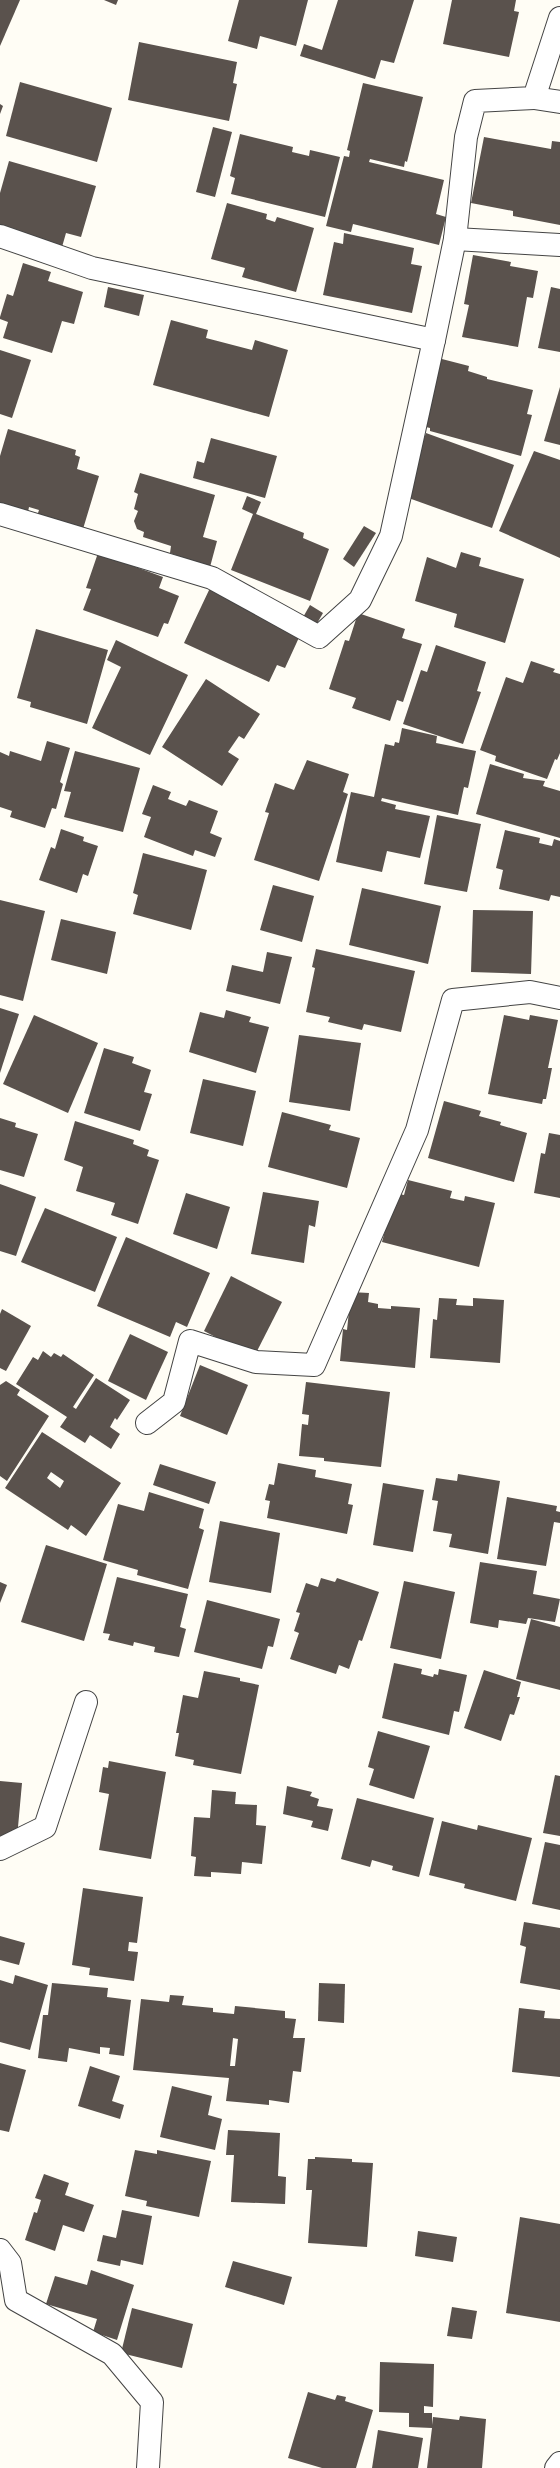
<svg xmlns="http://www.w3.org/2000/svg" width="560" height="2468" font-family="'Zilla Slab',serif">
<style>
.building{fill:#5a524d;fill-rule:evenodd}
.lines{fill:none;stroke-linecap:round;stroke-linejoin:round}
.street-casing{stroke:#444;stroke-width:24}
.street{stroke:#fff;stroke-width:22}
</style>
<rect width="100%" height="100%" fill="#fffdf5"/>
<!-- building -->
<g class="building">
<path d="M0,0H20L0,46Z"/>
<path d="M104,0H118L116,5Z"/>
<path d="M239,0H308L296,46L260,36L257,49L228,41Z"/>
<path d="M338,0H414L394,63L381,60L375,79L300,56L304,44L322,50Z"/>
<path d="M452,0H516L514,11L519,12L509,57L443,44Z"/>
<path d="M139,42L237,62L233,83L237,84L229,121L128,100Z"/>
<path d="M20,82L112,108L97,162L6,136Z"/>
<path d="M363,83L423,97L407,162L405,161L404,167L370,159L369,162L444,180L436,214L446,217L439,245L353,224L351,232L326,226L344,156L349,157L350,151L347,150Z"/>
<path d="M0,104L3,106L0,114Z"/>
<path d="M213,127L232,132L215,197L196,192Z"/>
<path d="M240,134L293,147L292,152L309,156L310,150L340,157L325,217L231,194L235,178L230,176Z"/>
<path d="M484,137L551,149L552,141L560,142V225L513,216V211L471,203Z"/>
<path d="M9,161L96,186L81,237L66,233L62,247L0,229V193Z"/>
<path d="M227,203L267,214L266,219L275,222L277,217L314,228L296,292L242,277L245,268L211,259Z"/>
<path d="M344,233L414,248L411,264L422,266L412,313L323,295L334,242L343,244Z"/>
<path d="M473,255L511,262L510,266L538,271L533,298L527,297L518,347L462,337L469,305L464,304Z"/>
<path d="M23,263L51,272L48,281L83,292L74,324L62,321L52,353L3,338L8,322L0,319V317L7,294L13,296Z"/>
<path d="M108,287L144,295L139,316L104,307Z"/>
<path d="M551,287L560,289V352L538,348Z"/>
<path d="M171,320L208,330L206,338L252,350L255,340L288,350L269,417L153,385Z"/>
<path d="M0,350L31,360L12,418L0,414Z"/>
<path d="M438,358L469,366L468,371L487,377V379L533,390L527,414L532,415L521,456L430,431V428L422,426Z"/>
<path d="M560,387V445L544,441Z"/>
<path d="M8,429L76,450L75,455L80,457L77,469L99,476L83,529L37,516L39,510L29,507L28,512L0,504V456Z"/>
<path d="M426,433L514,465L492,528L403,496Z"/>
<path d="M211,438L277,456L265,498L193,478L197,461L204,463Z"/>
<path d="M534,451L560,460V558L499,531Z"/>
<path d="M140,473L215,495L203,537L217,541L210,567L170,553L171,546L143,537L144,532L137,529L134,521L138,511L134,509L138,494L134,492Z"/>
<path d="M247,496L261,502L256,514L304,533L303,538L329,549L310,601L231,570L253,514L242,509Z"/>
<path d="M364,526L376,533L354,567L343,559Z"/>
<path d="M461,552L481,558L479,566L524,579L505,643L454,627L457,614L415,601L427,557L456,568Z"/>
<path d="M98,553L163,577L159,588L179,596L168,624L164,623L158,637L83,610L91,589L86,588Z"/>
<path d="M210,588L302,631L285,668L277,665L269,682L184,643Z"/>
<path d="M310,605L323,613L315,627L302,619Z"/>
<path d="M358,613L405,629L402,638L422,644L403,702L397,700L390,721L352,708L356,698L329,689L345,640L349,641Z"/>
<path d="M36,629L108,650L87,724L30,707L31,702L17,698Z"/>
<path d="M116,640L188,675L150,755L92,728L121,667L107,660Z"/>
<path d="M436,645L486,662L477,691L481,692L463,744L403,724L421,670L427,672Z"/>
<path d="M531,661L555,669L553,672L560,674V753L557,760L555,759L547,779L495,761L496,756L480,750L506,677L523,683Z"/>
<path d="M206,679L260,714L244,739L239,736L228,752L239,759L222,786L162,747Z"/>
<path d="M402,728L437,736L436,743L476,751L468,788L464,787L458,815L382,798L381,801L396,805L395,809L430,816L420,858L387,851L382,872L336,862L351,792L374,797L385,744L394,746L395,742L399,743Z"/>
<path d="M47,741L70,748L60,782L63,784L56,809L52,808L45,828L10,817L12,811L0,807V752L9,756L10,751L41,761Z"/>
<path d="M75,751L140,768L123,832L64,817L71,792L64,791Z"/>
<path d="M307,760L349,774L343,792L348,794L319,881L254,860L269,813L265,812L275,783L294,790Z"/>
<path d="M490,764L524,774L523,778L545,781L543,786L560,791V838L476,814Z"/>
<path d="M153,785L171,792L168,799L186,806L189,800L218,811L210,833L222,838L215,857L195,850L193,856L144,837L151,817L142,814Z"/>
<path d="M437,815L481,824L467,892L424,884Z"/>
<path d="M61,829L84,837L83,841L98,846L88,876L83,874L77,893L39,880L51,847L55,849Z"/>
<path d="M505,830L540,838L539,843L552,846L554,839L560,841V897L551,895L549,901L499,889L503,870L496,868Z"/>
<path d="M143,853L207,870L191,930L133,914L138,895L133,893Z"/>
<path d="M273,885L314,896L302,942L260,930Z"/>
<path d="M362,888L441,906L428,964L349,945Z"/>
<path d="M0,900L45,911L23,1001L0,995Z"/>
<path d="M473,910L533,911L531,974L471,972Z"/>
<path d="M61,919L116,932L107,974L51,960Z"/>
<path d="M316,949L415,971L401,1032L364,1024L362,1030L328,1022L330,1017L306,1012L315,968L312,967Z"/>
<path d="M267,952L292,957L280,1004L226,991L232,965L263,972Z"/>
<path d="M0,1008L19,1014L0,1073Z"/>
<path d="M226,1010L251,1017L249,1022L269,1027L256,1073L189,1052L200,1012L224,1018Z"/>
<path d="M34,1015L98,1043L68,1113L3,1084Z"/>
<path d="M504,1015L529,1020L530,1015L558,1020L548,1068H552L546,1099H543L542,1104L488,1094Z"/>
<path d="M299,1035L361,1043L350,1111L289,1102Z"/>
<path d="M104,1048L134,1057L132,1063L151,1070L144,1092L152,1094L140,1131L84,1113Z"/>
<path d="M203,1079L256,1091L243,1146L190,1133Z"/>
<path d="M444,1101L481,1111L479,1116L501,1122L500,1125L527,1133L514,1182L428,1158Z"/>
<path d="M282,1112L331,1125L329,1130L360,1138L347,1188L268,1167Z"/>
<path d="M0,1118L16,1123L15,1127L38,1134L24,1177L0,1170Z"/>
<path d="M75,1121L134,1140L133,1144L149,1150L147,1156L159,1160L138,1224L111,1215L115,1203L76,1191L83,1167L64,1160Z"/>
<path d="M549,1133L560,1135V1198L534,1193L541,1153L545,1154Z"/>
<path d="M408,1180L452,1191L450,1198L464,1201L465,1196L495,1203L479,1267L382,1242L395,1193L404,1195Z"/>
<path d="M0,1184L36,1197L16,1256L0,1251Z"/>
<path d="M263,1192L319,1201L315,1227L309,1225L304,1263L251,1254Z"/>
<path d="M186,1193L230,1207L217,1249L173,1234Z"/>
<path d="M45,1208L117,1237L95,1292L21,1262Z"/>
<path d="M126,1237L210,1273L187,1327L176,1322L170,1337L97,1306Z"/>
<path d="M231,1276L282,1302L254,1357L204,1331Z"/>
<path d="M351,1292L369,1293L368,1302L378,1304V1308L391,1309V1306L420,1308L415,1368L340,1361L343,1329L347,1330Z"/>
<path d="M439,1298L457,1299L456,1305L473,1306V1298L504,1300L500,1363L430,1358L433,1319L437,1320Z"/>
<path d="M2,1309L31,1326L6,1371L0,1368V1314Z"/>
<path d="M130,1334L168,1352L146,1400L108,1381Z"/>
<path d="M43,1351L51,1357L54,1353L61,1357L63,1354L94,1375L73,1407L76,1409L96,1378L130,1400L117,1420L115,1418L110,1427L120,1434L111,1449L90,1435L85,1443L60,1427L67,1417L16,1384L33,1357L38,1360Z"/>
<path d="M200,1365L248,1385L227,1435L180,1416Z"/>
<path d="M6,1381L20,1390L17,1395L49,1416L7,1481L0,1476V1385Z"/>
<path d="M306,1382L390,1392L381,1467L324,1461V1458L299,1456L302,1424L308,1425L309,1415L302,1414Z"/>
<path d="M42,1432L121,1483L86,1536L71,1525L68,1530L5,1488ZM51,1472L64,1481L60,1488L47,1478Z"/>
<path d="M278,1463L316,1470L315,1477L352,1484L348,1504L353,1505L347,1534L267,1518L270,1501L265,1500L269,1484L274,1485Z"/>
<path d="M160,1464L216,1482L209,1504L153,1485Z"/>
<path d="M458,1474L500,1481L488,1554L449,1547L452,1534L433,1531L438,1501L432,1500L436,1478L457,1481Z"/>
<path d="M383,1483L424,1490L413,1552L373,1545Z"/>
<path d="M149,1492L204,1509L199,1528L204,1530L188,1589L137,1575L138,1570L103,1560L118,1504L144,1511Z"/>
<path d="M507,1497L557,1506L556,1511L560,1512V1523L554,1522L546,1566L497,1559Z"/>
<path d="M220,1521L280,1533L271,1593L209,1582Z"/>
<path d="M46,1545L107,1564L84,1641L21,1622Z"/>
<path d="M480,1562L537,1571L533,1594L560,1599L555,1622L528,1618L526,1624L499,1620L498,1628L470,1623Z"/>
<path d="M117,1577L188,1594L180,1627L186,1629L179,1657L154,1652L155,1647L134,1642L133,1646L108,1640L110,1634L103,1633Z"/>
<path d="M321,1578L335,1582L337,1578L379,1592L362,1641L359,1640L349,1669L339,1665L336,1674L290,1659L299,1633L294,1631L300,1613L296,1612L306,1583L318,1587Z"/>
<path d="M404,1581L455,1592L441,1659L390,1648Z"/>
<path d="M0,1582L7,1585L0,1603Z"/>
<path d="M207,1600L280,1619L273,1647L268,1646L262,1669L194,1652Z"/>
<path d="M531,1619L560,1627V1690L516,1679Z"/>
<path d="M394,1663L422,1669L421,1674L433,1677L434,1674L438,1675L439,1669L467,1675L459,1712L454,1711L449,1735L382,1718Z"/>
<path d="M484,1670L521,1682L517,1697H520L514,1715L510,1714L501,1741L464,1728Z"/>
<path d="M204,1671L240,1678V1681L259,1685L241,1774L193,1765L194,1760L175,1756L179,1733H176L183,1695L198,1698Z"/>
<path d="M378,1731L430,1746L414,1799L369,1785L374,1769L368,1767Z"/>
<path d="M109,1761L166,1772L151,1859L99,1850L109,1794L99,1792L103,1767L108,1768Z"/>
<path d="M555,1775L560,1776V1836L543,1833Z"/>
<path d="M0,1781L22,1783L17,1838L0,1836Z"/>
<path d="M287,1786L312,1792L310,1796L319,1799L317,1806L333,1809L328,1831L311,1827L313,1821L283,1814Z"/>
<path d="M212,1790L236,1792L235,1804L257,1805L256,1825L266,1826L262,1864L242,1862L241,1874L211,1872V1877L194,1876L196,1857L191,1856L194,1817L210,1818Z"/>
<path d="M357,1798L434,1818L419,1877L392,1870L393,1866L372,1860L370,1867L341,1859Z"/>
<path d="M442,1821L477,1830L478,1825L532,1838L516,1901L464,1888L465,1884L429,1875Z"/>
<path d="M545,1842L560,1845V1910L532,1904Z"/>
<path d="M83,1888L143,1897L137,1943L129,1942L128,1951L138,1952L134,1981L89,1975L90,1968L72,1965Z"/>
<path d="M524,1922L560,1928V1990L520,1983L526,1947L520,1945Z"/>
<path d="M0,1936L25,1943L19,1965L0,1960Z"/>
<path d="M15,1975L48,1985L30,2050L0,2042V1980L13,1984Z"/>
<path d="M52,1983L108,1988L107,1997L131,2000L124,2056L109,2054L110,2048L100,2047V2054L69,2048L67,2062L38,2058L43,2015H48Z"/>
<path d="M319,1983L345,1984L344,2023L318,2021Z"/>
<path d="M170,1995L184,1996L182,2005L213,2008V2012L234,2014L235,2006L285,2011V2018L296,2019L293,2038H305L301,2072L293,2071L289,2103L269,2100V2105L226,2101L229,2078L133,2070L141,1999L169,2002ZM233,2038L238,2039L235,2066H230Z"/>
<path d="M519,2008L545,2011L544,2018L560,2019V2077L512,2072Z"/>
<path d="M0,2063L26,2070L9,2132L0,2130Z"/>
<path d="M90,2066L120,2076L112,2101L124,2105L120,2119L78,2106Z"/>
<path d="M172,2086L212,2096L208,2115L222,2119L215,2150L160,2137Z"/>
<path d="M228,2130L280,2133L278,2176L286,2177L285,2204L231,2202L234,2155H226Z"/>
<path d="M135,2150L157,2154V2150L211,2161L199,2217L146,2206L147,2201L125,2196Z"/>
<path d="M315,2157L352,2159V2162L373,2163L367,2247L308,2243L312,2190H306L308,2159H315Z"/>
<path d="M44,2174L69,2183L65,2195L94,2205L84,2232L63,2225L55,2251L25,2240L34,2212L37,2213L41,2200L35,2198Z"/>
<path d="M122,2210L152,2216L143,2265L121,2260L120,2266L97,2261L103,2235L116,2238Z"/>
<path d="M520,2217L560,2224V2322L506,2313Z"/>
<path d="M418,2231L457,2237L453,2262L415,2256Z"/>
<path d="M233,2261L292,2277L284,2305L225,2287Z"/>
<path d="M91,2270L134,2285L117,2340L93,2332L97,2319L46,2304L55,2276L87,2285Z"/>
<path d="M452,2307L477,2311L472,2339L447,2336Z"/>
<path d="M132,2308L193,2324L182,2368L121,2353Z"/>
<path d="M380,2362L434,2364L433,2407L424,2406V2413H432V2425L433,2417L459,2420L460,2416L486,2419L482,2468H427L432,2428L409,2427V2413L379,2412Z"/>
<path d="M308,2392L335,2400L337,2395L346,2397L345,2401L373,2410L356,2468H322L288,2458Z"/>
<path d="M378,2430L423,2438L418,2468H372Z"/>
</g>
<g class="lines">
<defs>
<g id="street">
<path d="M534,98L560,102"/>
<path d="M0,236L92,268L434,340L455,239L466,137L475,101L534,98L560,18"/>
<path d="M455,239L560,245"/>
<path d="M0,514L212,578L319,637L360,600L391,536L434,340"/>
<path d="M147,1423L174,1402L190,1341L256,1362L314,1365L417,1130L453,1000L530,992L560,998"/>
<path d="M0,1849L45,1827L86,1702"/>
<path d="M0,2250L10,2263L16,2300L112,2354L152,2402L148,2468"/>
<path d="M556,2468L560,2463"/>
</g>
</defs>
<!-- street casing -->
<use href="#street" class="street-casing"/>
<!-- street -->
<use href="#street" class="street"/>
</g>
</svg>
